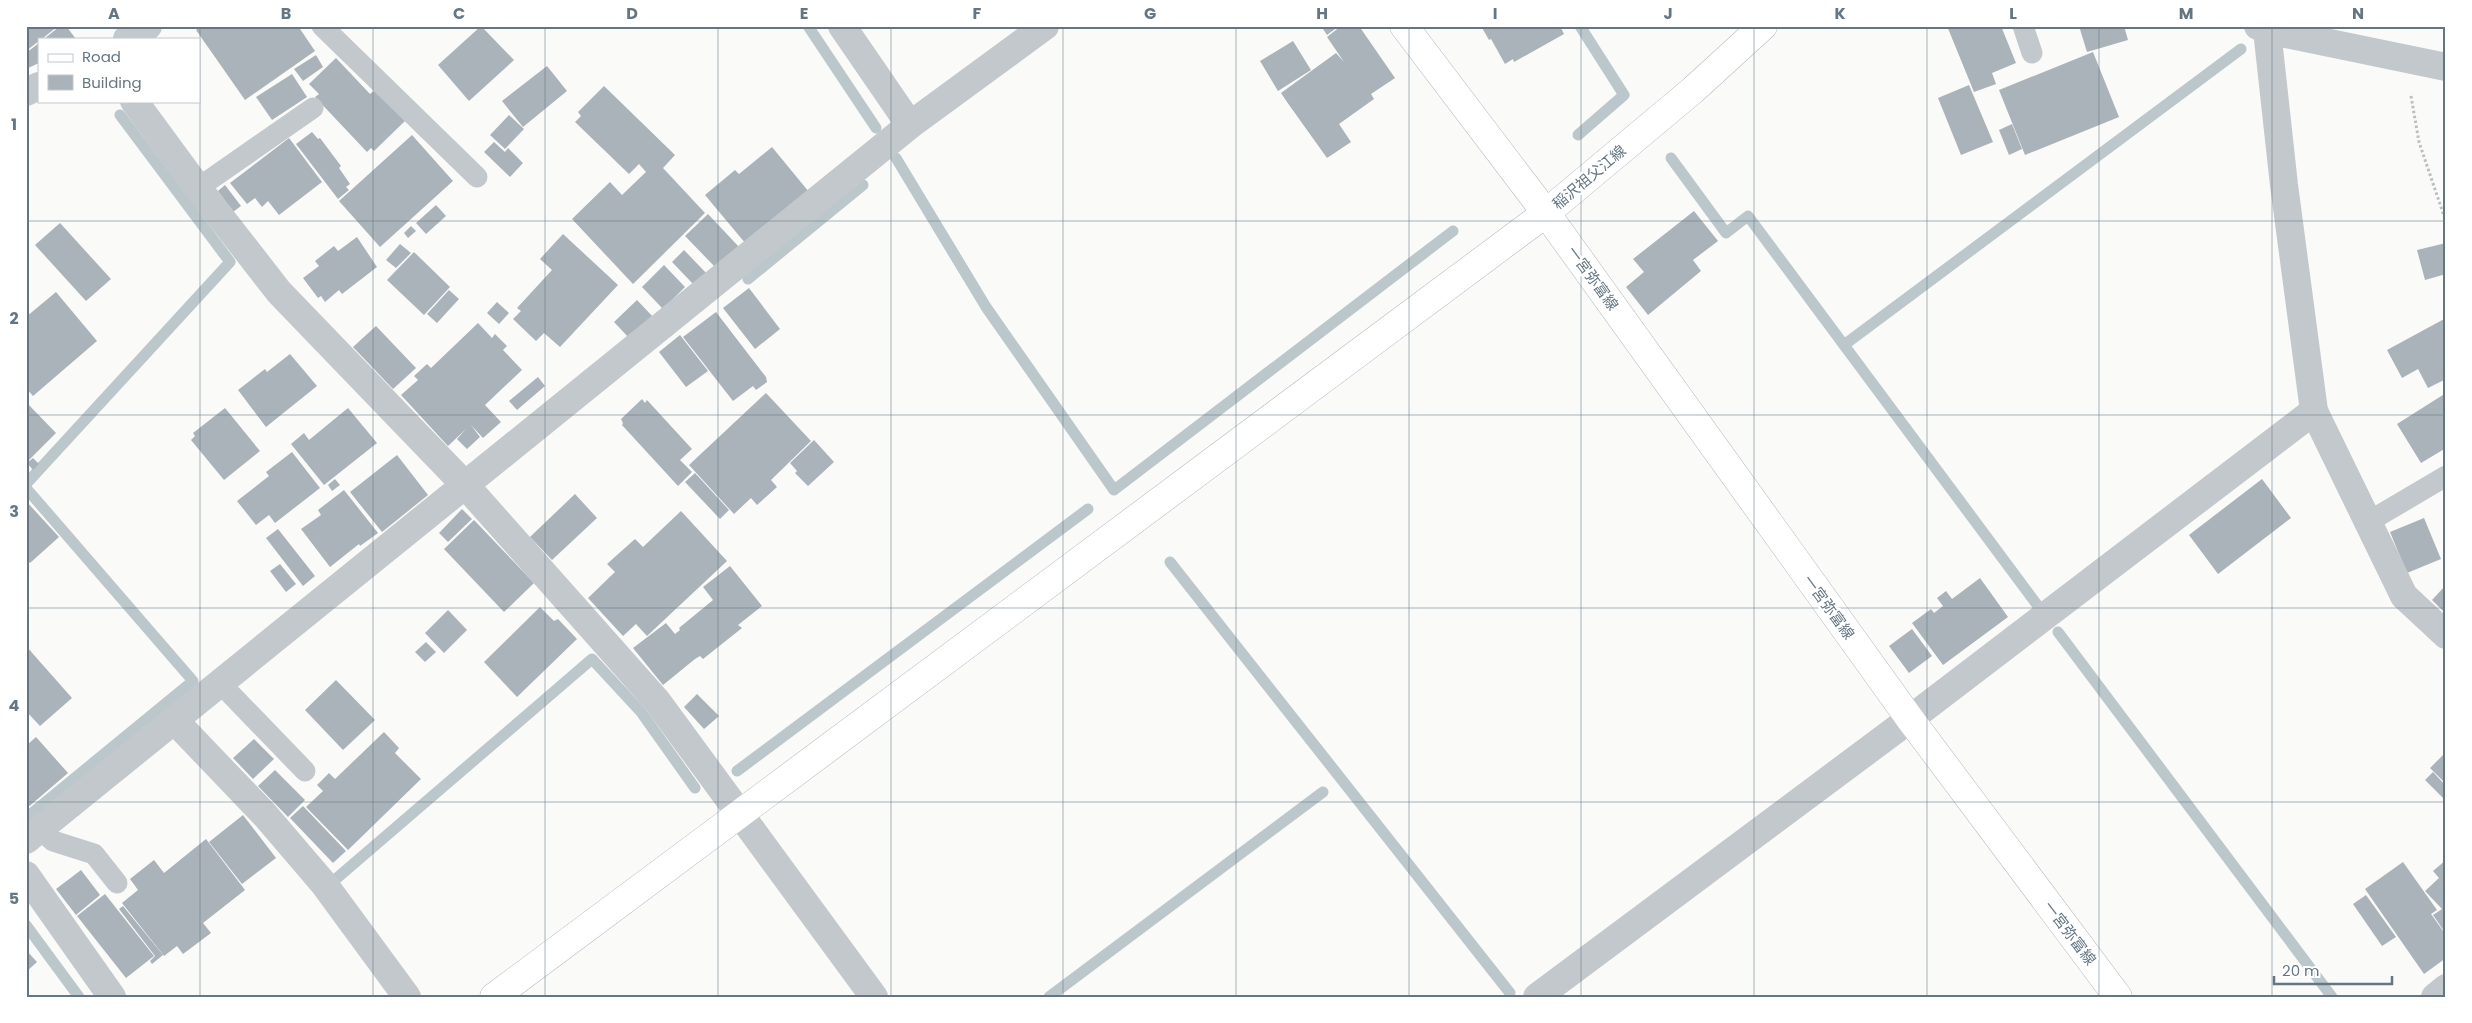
<svg xmlns="http://www.w3.org/2000/svg" width="2472" height="1023" font-family="Poppins,'Noto Sans JP',sans-serif">
<style>
.lines{fill:none;stroke-linecap:round;stroke-linejoin:round}
.stream{stroke:#bbc7cb;stroke-width:11}
.building{fill:#aab3b9}
.secondary-casing{stroke:#b3babf;stroke-width:29}
.path{stroke:#bbbfc2;stroke-width:3;stroke-dasharray:2.5 2.5;stroke-linecap:butt}
.lane{stroke:#c3c8cc;stroke-width:21}
.street{stroke:#c3c8cc;stroke-width:28}
.secondary{stroke:#fff;stroke-width:28}
.grid{fill:none;stroke:#657683;stroke-width:1;stroke-opacity:0.55}
.labels{text-anchor:middle;dominant-baseline:central;stroke-width:5;stroke-linejoin:round;paint-order:stroke}
.street-label{font-size:15px;fill:#657683;stroke:#fff}
.neatline{fill:none;stroke:#657683;stroke-width:2}
.grid-label{font-size:16px;text-anchor:middle;font-weight:bold;fill:#657683}
</style>
<rect width="100%" height="100%" fill="#fafaf8"/>
<g class="lines">
<!-- stream -->
<g class="stream">
<path d="M808,26L876,128"/>
<path d="M1578,135L1624,95L1580,26"/>
<path d="M896,158L986,307L1114,490L1453,231"/>
<path d="M1671,158L1726,233L1748,216L2038,606"/>
<path d="M748,279L863,185"/>
<path d="M1844,345L2241,49"/>
<path d="M26,484L230,262L120,115"/>
<path d="M26,488L193,681L26,818"/>
<path d="M1170,562L1510,993"/>
<path d="M2058,632L2332,997"/>
<path d="M737,771L1088,509"/>
<path d="M337,878L592,659L641,712L695,788"/>
<path d="M26,925L79,997"/>
<path d="M1049,997L1323,792"/>
</g>
</g>
<!-- building -->
<g class="building">
<path d="M26,26H58L42,39H39V41L26,51Z"/>
<path d="M60,26H66L76,39H44Z"/>
<path d="M201,26H298L315,51L245,100L196,30Z"/>
<path d="M481,26L514,60L469,101L438,65Z"/>
<path d="M1321,26H1339L1327,35Z"/>
<path d="M1341,26H1359L1395,78L1371,94L1374,99L1339,124L1351,142L1327,158L1287,102L1321,78L1287,102L1281,93L1336,53L1344,62L1327,37Z"/>
<path d="M1481,26H1560L1564,34L1514,62L1513,59L1505,64L1491,39L1489,40Z"/>
<path d="M1947,26H2001L2016,63L1992,73L1996,84L1974,92Z"/>
<path d="M2079,26H2124L2128,40L2087,52Z"/>
<path d="M1293,41L1311,70L1278,91L1260,61Z"/>
<path d="M39,43V63L26,69V53Z"/>
<path d="M2093,52L2119,117L2025,155L1999,90Z"/>
<path d="M316,55L323,67L303,81L294,69Z"/>
<path d="M336,58L370,94L375,90L405,121L374,151L371,148L367,152L315,97L319,94L309,84Z"/>
<path d="M547,66L567,91L523,127L502,101Z"/>
<path d="M292,74L307,97L272,120L256,97Z"/>
<path d="M1969,85L1993,142L1961,155L1938,98Z"/>
<path d="M604,86L675,155L663,168L705,213L633,284L572,219L610,182L622,195L646,172L639,164L629,174L575,122L581,116L578,112Z"/>
<path d="M509,115L524,129L505,149L490,135Z"/>
<path d="M2012,124L2022,149L2009,155L1999,130Z"/>
<path d="M312,132L318,139L320,138L341,166L339,168L350,184L346,187L349,190L338,199L296,144Z"/>
<path d="M412,135L453,181L380,247L339,201Z"/>
<path d="M289,138L322,182L279,215L268,201L262,207L255,198L247,204L230,183Z"/>
<path d="M494,142L505,152L508,148L523,163L510,177L484,152Z"/>
<path d="M772,147L809,192L746,244L705,195L735,170L739,174Z"/>
<path d="M225,185L241,206L233,212L218,191Z"/>
<path d="M436,205L446,216L426,234L416,223Z"/>
<path d="M1694,211L1718,241L1693,260L1701,271L1648,315L1626,287L1644,272L1633,259Z"/>
<path d="M708,214L739,247L716,268L685,236Z"/>
<path d="M60,223L111,279L86,301L35,245Z"/>
<path d="M411,226L416,231L408,238L404,233Z"/>
<path d="M563,234L618,285L560,347L544,333L536,341L513,319L521,311L517,308L552,270L540,259Z"/>
<path d="M357,237L377,267L342,294L339,290L325,302L321,296L318,298L303,278L319,266L315,261L334,246L338,251Z"/>
<path d="M2446,243V274L2425,280L2417,250Z"/>
<path d="M400,244L411,253L396,268L386,260Z"/>
<path d="M684,250L708,275L696,287L672,262Z"/>
<path d="M414,252L450,287L424,315L387,280Z"/>
<path d="M664,265L685,287L663,309L642,287Z"/>
<path d="M749,288L780,329L755,349L723,308Z"/>
<path d="M449,290L459,299L437,323L427,314Z"/>
<path d="M56,292L97,341L33,396L26,388V317Z"/>
<path d="M637,300L654,318L631,340L614,322Z"/>
<path d="M497,302L509,313L499,324L487,313Z"/>
<path d="M716,312L766,377L767,382L756,390L753,386L733,401L683,337Z"/>
<path d="M2446,318V379L2428,388L2418,369L2402,378L2387,350Z"/>
<path d="M478,323L492,338L495,334L507,346L503,350L522,370L485,405L501,422L483,438L471,425L480,437L467,449L457,439L466,429L448,446L401,395L418,380L414,376L427,364L431,368Z"/>
<path d="M376,326L416,368L393,389L353,347Z"/>
<path d="M680,335L708,371L686,387L659,352Z"/>
<path d="M290,354L317,386L266,427L238,390L265,369L267,372Z"/>
<path d="M538,377L545,386L517,410L509,401Z"/>
<path d="M766,393L811,441L771,480L777,487L757,505L751,498L734,514L689,465Z"/>
<path d="M2446,393V448L2421,463L2397,424Z"/>
<path d="M642,399L645,403L647,400L692,449L680,460L692,472L678,486L622,425L623,423L621,419Z"/>
<path d="M26,402L56,433L26,463Z"/>
<path d="M225,408L260,451L224,480L191,440L195,436L193,433Z"/>
<path d="M348,408L377,443L324,485L291,444L304,433L309,440Z"/>
<path d="M814,440L834,462L808,486L795,473L797,471L790,463Z"/>
<path d="M292,452L320,488L275,523L269,515L256,525L237,501L269,476L266,472Z"/>
<path d="M397,455L428,495L382,532L350,492Z"/>
<path d="M33,458L39,464L33,470L27,463Z"/>
<path d="M695,473L729,510L720,519L685,482Z"/>
<path d="M335,479L340,485L332,491L328,485Z"/>
<path d="M2262,479L2291,518L2218,574L2189,535Z"/>
<path d="M344,490L378,533L360,546L359,544L330,567L301,529L321,515L318,510Z"/>
<path d="M575,494L597,518L552,560L530,537Z"/>
<path d="M26,501L59,537L30,563L26,559Z"/>
<path d="M462,509L472,519L448,542L439,533Z"/>
<path d="M681,511L727,561L647,636L636,624L623,636L588,598L615,572L607,564L635,539L643,547Z"/>
<path d="M2424,518L2441,559L2407,573L2390,532Z"/>
<path d="M474,520L534,583L504,612L444,549Z"/>
<path d="M278,529L315,576L303,586L266,538Z"/>
<path d="M280,564L296,584L286,592L270,571Z"/>
<path d="M730,566L762,606L738,625L742,628L703,659L700,656L695,659L663,685L633,648L666,623L675,634L680,630L679,628L713,600L703,587Z"/>
<path d="M1980,578L2008,617L1943,665L1912,623L1931,609L1934,613L1943,606L1937,598L1946,591L1952,599Z"/>
<path d="M2446,585V614L2432,600Z"/>
<path d="M540,607L554,621L558,619L577,639L517,697L484,662Z"/>
<path d="M448,610L467,630L444,653L425,633Z"/>
<path d="M1912,629L1932,656L1909,673L1889,646Z"/>
<path d="M426,642L436,652L425,662L415,652Z"/>
<path d="M26,646L72,698L40,726L26,711Z"/>
<path d="M336,680L375,720L343,750L305,710Z"/>
<path d="M697,694L719,716L704,729L684,707Z"/>
<path d="M384,732L399,748L395,753L421,779L348,850L306,807L323,791L317,785L329,773L335,779Z"/>
<path d="M36,737L68,773L26,809V746Z"/>
<path d="M254,739L274,759L253,779L233,758Z"/>
<path d="M2446,752V784L2430,768Z"/>
<path d="M275,770L305,800L288,817L258,786Z"/>
<path d="M2433,772L2446,786V801L2425,780Z"/>
<path d="M303,806L346,851L333,863L290,818Z"/>
<path d="M243,815L276,858L242,884L209,842Z"/>
<path d="M206,839L245,890L203,923L211,933L183,954L177,946L164,956L122,903L138,890L130,879L154,860L164,873Z"/>
<path d="M2446,860V934L2433,915L2442,909L2425,891L2439,878L2433,871Z"/>
<path d="M2403,862L2437,910L2431,914L2446,935V958L2424,974L2365,889Z"/>
<path d="M81,870L100,895L76,915L56,889Z"/>
<path d="M105,894L154,956L126,978L77,916Z"/>
<path d="M2366,895L2396,937L2382,946L2353,904Z"/>
<path d="M123,906L163,955L152,964L150,961L155,956L119,909Z"/>
<path d="M26,950L37,962L26,972Z"/>
</g>
<g class="lines">
<defs>
<g id="secondary">
<path d="M1404,26L1546,213L1910,719L2118,997"/>
<path d="M494,997L1546,213L1693,90L1763,26"/>
</g>
</defs>
<!-- secondary casing -->
<use href="#secondary" class="secondary-casing"/>
<!-- path -->
<path class="path" d="M2411,96L2419,142L2446,222"/>
<!-- lane -->
<g class="lane">
<path d="M322,26L477,177"/>
<path d="M2023,26L2032,53"/>
<path d="M198,188L313,108"/>
<path d="M2368,522L2446,476"/>
<path d="M220,683L305,771"/>
<path d="M40,829L53,841L94,854L117,883"/>
</g>
<!-- street -->
<g class="street">
<path d="M842,26L910,125"/>
<path d="M2258,26L2267,30L2446,67"/>
<path d="M127,39L148,26"/>
<path d="M26,92L39,86"/>
<path d="M134,101L198,188L279,292L466,486L657,701L874,997"/>
<path d="M2314,411L2404,596L2446,635"/>
<path d="M174,720L265,815L324,884L407,997"/>
<path d="M26,840L910,125L1045,26"/>
<path d="M26,875L112,997"/>
<path d="M1537,997L1910,719L2314,411L2284,185L2267,30"/>
<path d="M2435,997L2446,988"/>
</g>
<!-- secondary -->
<use href="#secondary" class="secondary"/>
</g>
<!-- grid -->
<path class="grid" d="M200,26V997M373,26V997M545,26V997M718,26V997M891,26V997M1063,26V997M1236,26V997M1409,26V997M1581,26V997M1754,26V997M1927,26V997M2099,26V997M2272,26V997M26,221H2446M26,415H2446M26,608H2446M26,802H2446"/>
<g class="labels">
<!-- street labels -->
<g class="street-label">
<text transform="translate(1589 177) rotate(-40)">稲沢祖父江線</text>
<text transform="translate(1593 278) rotate(54)">一宮弥富線</text>
<text transform="translate(1829 607) rotate(54)">一宮弥富線</text>
<text transform="translate(2070 933) rotate(53)">一宮弥富線</text>
</g>
</g>
<!-- border -->
<rect width="2472" height="1023" fill="none" stroke="#ffffff" stroke-width="55"/>
<!-- legend -->
<rect x="38" y="38" width="162" height="65" fill="#ffffff" stroke="#c1c8cd"/>
<rect x="48" y="54" width="25" height="8" fill="#ffffff" stroke="#c1c8cd"/>
<text x="82" y="62" font-size="15" fill="#657683">Road</text>
<rect x="48" y="75" width="25" height="15" fill="#aab3b9" stroke="#c1c8cd"/>
<text x="82" y="88" font-size="15" fill="#657683">Building</text>
<!-- scale -->
<path d="M2274 976v8h118v-8" fill="none" stroke="#657683" stroke-width="2.5"/>
<text x="2282" y="976" font-size="15" fill="#657683" stroke="#ffffff" stroke-width="4" paint-order="stroke">20 m</text>
<rect x="28" y="28" width="2416" height="968" class="neatline"/>
<g class="grid-label">
<text x="114" y="19">A</text>
<text x="286" y="19">B</text>
<text x="459" y="19">C</text>
<text x="632" y="19">D</text>
<text x="804" y="19">E</text>
<text x="977" y="19">F</text>
<text x="1150" y="19">G</text>
<text x="1322" y="19">H</text>
<text x="1495" y="19">I</text>
<text x="1668" y="19">J</text>
<text x="1840" y="19">K</text>
<text x="2013" y="19">L</text>
<text x="2186" y="19">M</text>
<text x="2358" y="19">N</text>
<text x="14" y="130">1</text>
<text x="14" y="324">2</text>
<text x="14" y="517">3</text>
<text x="14" y="711">4</text>
<text x="14" y="904">5</text>
</g>
</svg>
